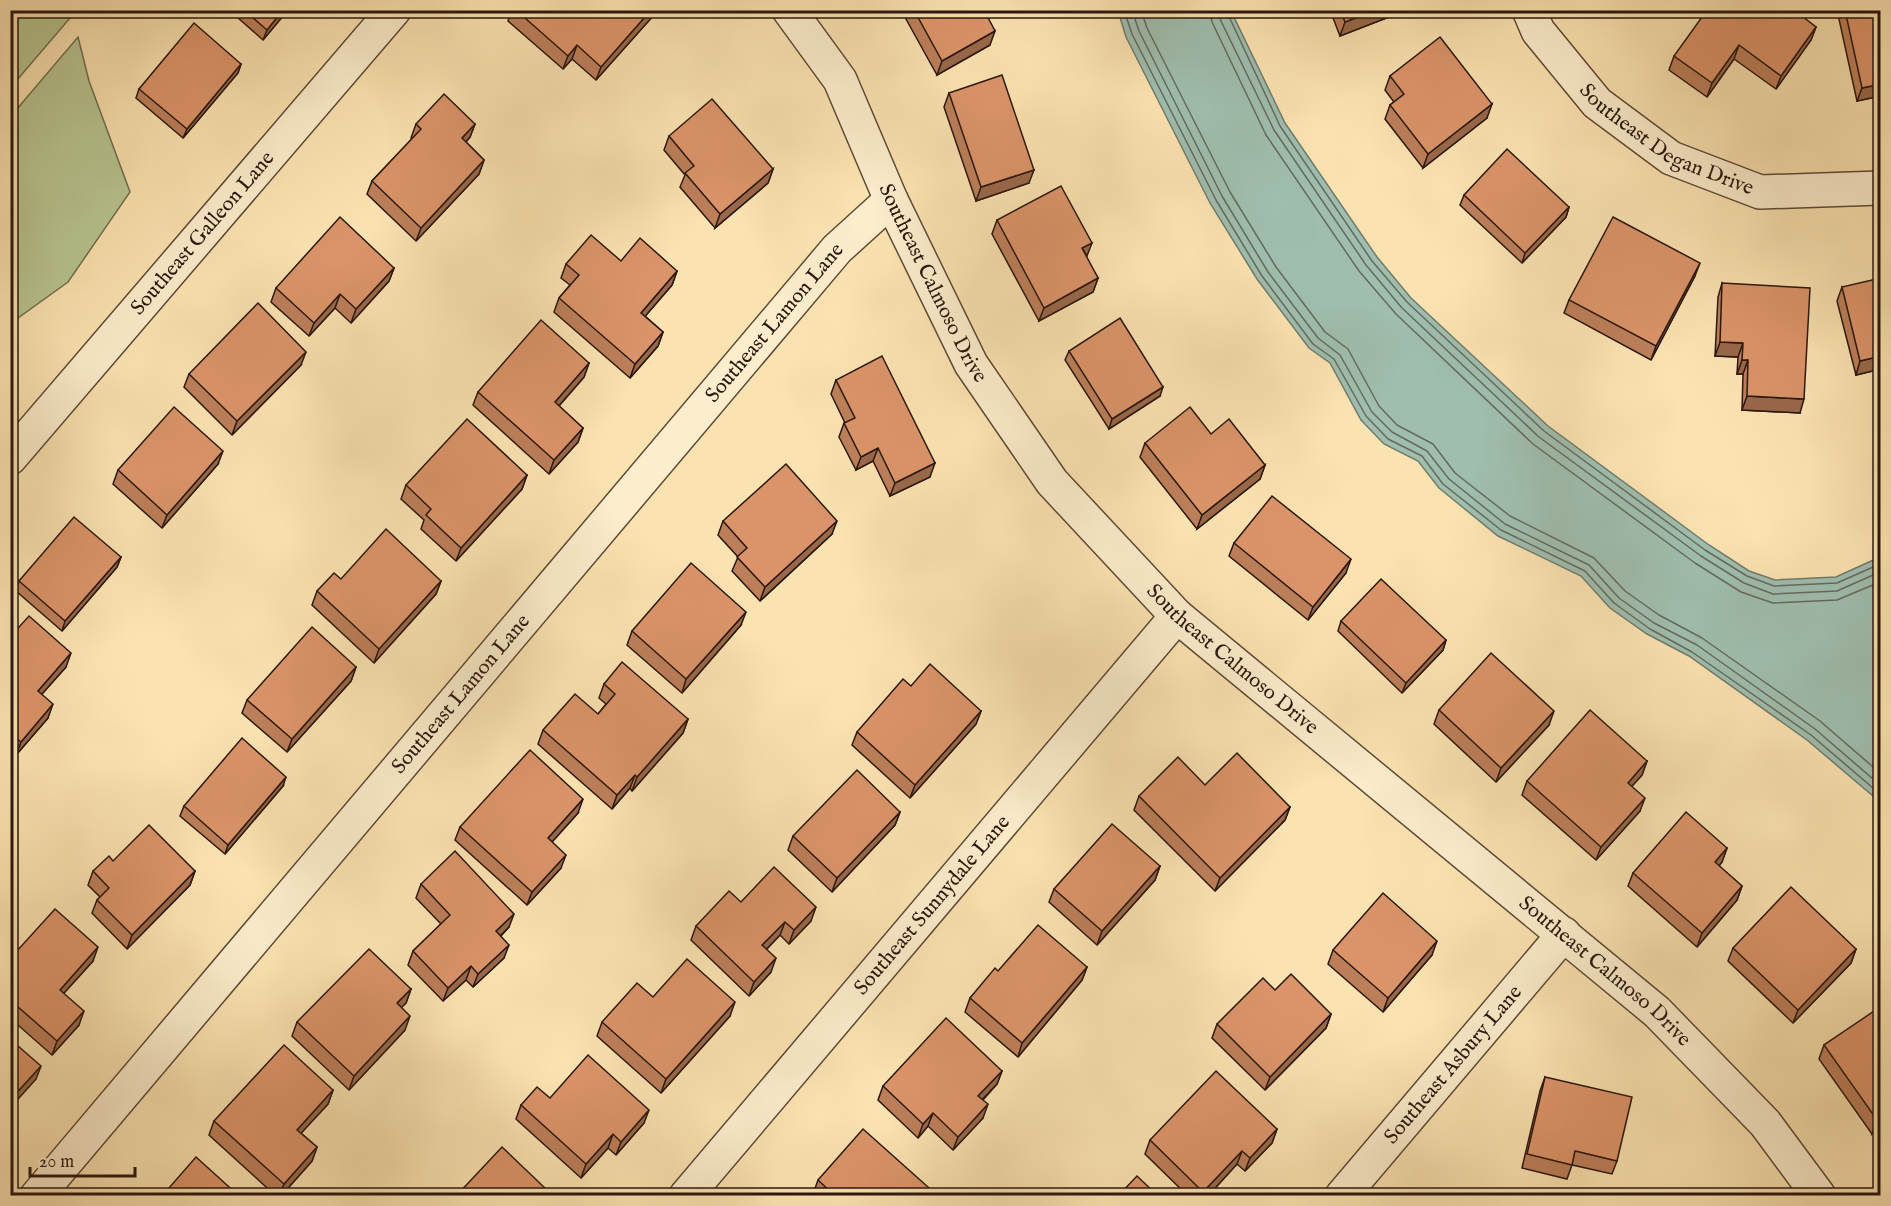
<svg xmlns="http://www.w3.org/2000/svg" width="1891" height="1206" font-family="'IM FELL English',serif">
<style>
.green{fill:#b8c591;stroke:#716e50;stroke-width:1.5}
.water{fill:#9fbeae;stroke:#707b6e;stroke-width:1.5}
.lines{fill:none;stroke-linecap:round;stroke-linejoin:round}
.shore{stroke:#646a5e;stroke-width:1.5}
.minor-casing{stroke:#5e4a37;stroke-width:36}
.minor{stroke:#fcedcc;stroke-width:33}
.wall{fill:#bc7f5a;stroke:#2a170e;stroke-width:1.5}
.shaded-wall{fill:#99684a;stroke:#2a170e;stroke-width:1.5}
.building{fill:#db9469;stroke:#2a170e;stroke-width:1.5}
.labels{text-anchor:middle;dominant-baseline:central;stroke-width:6;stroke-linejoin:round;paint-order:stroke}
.street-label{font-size:21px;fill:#2a170e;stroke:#fcedcc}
</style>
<rect width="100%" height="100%" fill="#fbe3b1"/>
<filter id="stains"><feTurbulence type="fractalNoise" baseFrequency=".00333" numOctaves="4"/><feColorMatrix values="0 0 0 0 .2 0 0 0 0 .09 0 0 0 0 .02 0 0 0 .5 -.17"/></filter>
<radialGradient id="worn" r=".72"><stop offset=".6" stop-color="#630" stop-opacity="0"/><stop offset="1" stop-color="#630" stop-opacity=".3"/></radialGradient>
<!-- green -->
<g class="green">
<path d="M11,10L76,11L11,87L10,11Z"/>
<path d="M78,37L89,81L130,192L68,282L11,323V116Z"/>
</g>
<!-- water -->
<path class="water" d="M1118,11H1231L1285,123L1377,257L1411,298L1548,426L1709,545L1749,571L1775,580L1836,577L1880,557V802L1807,740L1689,656L1647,634L1610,608L1581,576L1498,536L1439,488L1418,461L1384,444L1361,420L1330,363L1309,348L1257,279L1210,203L1126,37Z"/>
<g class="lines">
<!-- shore -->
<g class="shore">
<path d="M1124,10L1132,34L1216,200L1262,276L1313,344L1334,359L1366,416L1388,439L1422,456L1443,484L1501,530L1585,571L1614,603L1650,629L1692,652L1811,735L1880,794"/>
<path d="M1132,10L1139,31L1222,196L1268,272L1318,338L1340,355L1372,412L1392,432L1427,451L1449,479L1505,524L1589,565L1619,598L1654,623L1697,645L1815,729L1880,785"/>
<path d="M1141,10L1147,28L1230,192L1276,267L1325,332L1348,349L1379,406L1397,425L1433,444L1455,473L1510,516L1594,558L1625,591L1659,615L1702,638L1820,721L1880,773"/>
<path d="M1210,10L1212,22L1266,135L1359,271L1396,314L1533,444L1695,563L1741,592L1773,603L1837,600L1880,582"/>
<path d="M1219,10L1220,19L1274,130L1366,265L1402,308L1539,437L1701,556L1744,583L1773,594L1837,591L1880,572"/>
<path d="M1226,10L1280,126L1372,261L1407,302L1544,431L1705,550L1747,576L1774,586L1837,583L1880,564"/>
</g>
<defs>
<g id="minor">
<path id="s1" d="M789,10L840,80L891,200L971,364L1052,482L1177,616L1657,1012L1765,1123L1819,1196"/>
<path id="s2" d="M1529,10L1538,31L1597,103L1671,158L1760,192L1880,188"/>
<path id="s3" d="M10,458L394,10"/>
<path id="s4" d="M37,1196L837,249L891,200"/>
<path id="s5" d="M686,1196L1177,616"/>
<path id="s6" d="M1342,1196L1564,934"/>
</g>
</defs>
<!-- minor casing -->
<use href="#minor" class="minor-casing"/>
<!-- minor -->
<use href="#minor" class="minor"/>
</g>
<!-- wall -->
<g class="wall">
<path d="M229,10H288L263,40Z"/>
<path d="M512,10H655L654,15L596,80L572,59L563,69L508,21Z"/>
<path d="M901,10H984L990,45L937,75Z"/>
<path d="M1330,10H1407L1340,36Z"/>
<path d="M1837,10H1881V96L1857,101Z"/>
<path d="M1816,27L1811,40L1776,89L1734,59L1707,97L1669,70L1674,56Z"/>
<path d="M241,64L238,73L183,138L136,98L139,89Z"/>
<path d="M1390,76L1487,118L1423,168L1385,119L1390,105L1394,102L1385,90Z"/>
<path d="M949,93L1029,183L976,201L944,107Z"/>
<path d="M416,124H475L470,137L466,142L484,160L479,174L416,241L367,194L372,181L412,139L411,138Z"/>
<path d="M669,136L773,169L768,183L715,228L680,187L685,175L664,150Z"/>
<path d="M1464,195L1569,207L1566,217L1522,263L1460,205Z"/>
<path d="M997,220L1086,257L1098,278L1093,292L1039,321L992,234Z"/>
<path d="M621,261L677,271L672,285L645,316L663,332L658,346L630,378L554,312L559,298L570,285L561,278L566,264Z"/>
<path d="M394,268L389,281L351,323L335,308L309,336L271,302L276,288Z"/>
<path d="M1695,276L1651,360L1564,313L1569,300Z"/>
<path d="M1722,283L1800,413L1742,410L1743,374H1737L1738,357L1715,356L1718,297Z"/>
<path d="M1842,287L1881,369L1856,375L1837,301Z"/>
<path d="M1069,351L1160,396L1109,429L1065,360Z"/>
<path d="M589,363L584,377L559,406L583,428L578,442L549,474L473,405L478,392Z"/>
<path d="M301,365L232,435L184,387L189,374Z"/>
<path d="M836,380L930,477L890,496L873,461L856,470L839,437L844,423H845L831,394Z"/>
<path d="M1211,434L1265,465L1260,479L1197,529L1140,457L1145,443Z"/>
<path d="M218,464L162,528L113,484L118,470Z"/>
<path d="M527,475L522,489L456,561L421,529L424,520L401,499L406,485Z"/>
<path d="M723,521L832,534L760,601L732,571L738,557L718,535Z"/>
<path d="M1234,543L1346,573L1308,620L1229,556Z"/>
<path d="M121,557L117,567L62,631L16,591L19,581Z"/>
<path d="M341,579L441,581L436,594L374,663L312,605L317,591Z"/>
<path d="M1341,621L1446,640L1443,650L1402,693L1338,631Z"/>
<path d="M741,625L682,693L627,645L632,631Z"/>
<path d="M10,637L66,667L42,694L48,718L16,755L10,751Z"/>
<path d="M356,667L351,681L287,752L242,713L247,700Z"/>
<path d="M604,684L688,719L683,733L632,791L630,788L612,809L538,744L543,730L598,714L606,704L599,698Z"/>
<path d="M1439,710L1549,725L1496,782L1434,724Z"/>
<path d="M981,711L976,724L910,798L852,745L857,732Z"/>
<path d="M1647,761L1642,775L1632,786L1640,811L1596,860L1522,795L1527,781Z"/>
<path d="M283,786L225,854L180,816L184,806Z"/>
<path d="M1139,796L1290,807L1285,820L1215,891L1134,810Z"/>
<path d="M900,812L895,825L832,892L788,850L793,836Z"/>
<path d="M578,813L552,842L561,868L527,905L455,840L460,827Z"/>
<path d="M1727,848L1722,862L1719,866L1742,886L1737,900L1697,947L1628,886L1633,873Z"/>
<path d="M113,861L195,871L190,885L127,949L92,913L97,900L100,897L88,885L93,871Z"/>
<path d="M1160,866L1155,880L1097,945L1049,902L1054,889Z"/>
<path d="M421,884L509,927L501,936L504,958L473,987L466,980L443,1001L408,965L413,951L441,924L416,898Z"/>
<path d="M741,902L811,921L789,944L780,935L766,950L771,972L749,996L691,940L696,926Z"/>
<path d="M10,947L16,952L93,961L64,993L79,1025L52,1055L10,1018Z"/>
<path d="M1733,948L1856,949L1851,963L1793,1023L1728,961Z"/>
<path d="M1333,950L1432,955L1383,1012L1328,964Z"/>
<path d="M1087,967L1082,980L1018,1057L965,1012L970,998L998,971Z"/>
<path d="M411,989L406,1003L401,1007L405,1030L349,1090L292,1036L297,1022Z"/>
<path d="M1275,990L1331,1014L1326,1028L1265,1090L1212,1038L1217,1024Z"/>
<path d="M653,997L730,1016L661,1093L597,1036L602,1022Z"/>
<path d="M1881,1008V1128L1872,1134L1819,1059L1824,1045Z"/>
<path d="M1002,1071L997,1084L983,1100V1118L953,1150L928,1126L918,1138L878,1100L883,1086Z"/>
<path d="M1545,1077L1617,1161L1612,1174L1572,1165L1567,1179L1522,1168L1540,1091Z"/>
<path d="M333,1090L328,1104L301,1133L317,1147L312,1161L281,1196H276L209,1135L214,1121Z"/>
<path d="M550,1098L644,1123L616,1155L608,1148L581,1178L516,1119L521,1105Z"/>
<path d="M1277,1129L1272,1143L1245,1171L1237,1164L1208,1196H1188L1145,1154L1150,1140Z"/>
<path d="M818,1180L938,1196H815L813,1194Z"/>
</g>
<!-- shaded-wall -->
<g class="shaded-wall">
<path d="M283,10H288L263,40L267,30Z"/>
<path d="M651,10H655L654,15L596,80L601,67Z"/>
<path d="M1376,10H1407L1340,36L1345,22Z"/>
<path d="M1816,27L1811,40L1776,89L1781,76Z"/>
<path d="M995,31L990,45L937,75L942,61Z"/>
<path d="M577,45L572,59L563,69L568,56Z"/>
<path d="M1739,45L1734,59L1707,97L1712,83Z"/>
<path d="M241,64L238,73L183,138L187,129Z"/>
<path d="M1881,84V96L1857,101L1862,88Z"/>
<path d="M1492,104L1487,118L1423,168L1428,154Z"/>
<path d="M475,124L470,137L457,152L462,138Z"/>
<path d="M484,160L479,174L416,241L421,228Z"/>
<path d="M773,169L768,183L715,228L720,214Z"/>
<path d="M1034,170L1029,183L976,201L981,187Z"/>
<path d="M1569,207L1566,217L1522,263L1525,253Z"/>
<path d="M1092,243L1087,256L1082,248Z"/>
<path d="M1700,263L1695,276L1651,360L1656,346Z"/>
<path d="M394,268L389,281L351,323L356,309Z"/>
<path d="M677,271L672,285L636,327L641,313Z"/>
<path d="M1098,278L1093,292L1039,321L1044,308Z"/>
<path d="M340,294L335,308L309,336L314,323Z"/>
<path d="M663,332L658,346L630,378L635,364Z"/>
<path d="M1720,342L1743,343L1738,357L1715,356Z"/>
<path d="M306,352L301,365L232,435L237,421Z"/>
<path d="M1881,356V369L1856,375L1860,361Z"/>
<path d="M1742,360H1748L1743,374H1737Z"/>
<path d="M589,363L584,377L550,416L555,402Z"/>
<path d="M1163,387L1160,396L1109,429L1112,419Z"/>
<path d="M1747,396L1804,399L1800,413L1742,410Z"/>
<path d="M583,428L578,442L549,474L554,460Z"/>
<path d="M878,448L873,461L856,470L861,457Z"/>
<path d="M223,451L218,464L162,528L167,515Z"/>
<path d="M935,463L930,477L890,496L895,483Z"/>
<path d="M1265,465L1260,479L1197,529L1202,515Z"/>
<path d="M527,475L522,489L456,561L461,548Z"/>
<path d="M837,521L832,534L760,601L765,587Z"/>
<path d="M121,557L117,567L62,631L65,621Z"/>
<path d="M1351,559L1346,573L1308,620L1313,607Z"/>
<path d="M441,581L436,594L374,663L379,649Z"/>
<path d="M746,612L741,625L682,693L686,679Z"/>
<path d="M1446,640L1443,650L1402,693L1406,683Z"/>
<path d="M71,653L66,667L33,704L38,691Z"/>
<path d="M356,667L351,681L287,752L292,739Z"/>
<path d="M53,704L48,718L16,755L21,742Z"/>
<path d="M981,711L976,724L910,798L915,785Z"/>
<path d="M1554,711L1549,725L1496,782L1501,768Z"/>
<path d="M688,719L683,733L632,791L637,777Z"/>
<path d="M1647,761L1642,775L1623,796L1628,783Z"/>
<path d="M635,775L630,788L612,809L617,795Z"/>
<path d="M286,777L283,786L225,854L228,845Z"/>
<path d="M1645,798L1640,811L1596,860L1601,847Z"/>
<path d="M583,799L578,813L543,852L548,838Z"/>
<path d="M1290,807L1285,820L1215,891L1220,878Z"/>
<path d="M900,812L895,825L832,892L837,878Z"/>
<path d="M1727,848L1722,862L1710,876L1715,862Z"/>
<path d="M566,855L561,868L527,905L532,892Z"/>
<path d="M1160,866L1155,880L1097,945L1102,931Z"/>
<path d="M195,871L190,885L127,949L132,935Z"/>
<path d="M1742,886L1737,900L1697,947L1702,933Z"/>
<path d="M816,907L811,921L789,944L794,930Z"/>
<path d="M514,914L509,927L491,945L496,931Z"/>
<path d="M785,922L780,935L757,959L762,945Z"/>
<path d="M1437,941L1432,955L1383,1012L1388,998Z"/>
<path d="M509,945L504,958L473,987L478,974Z"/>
<path d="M98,947L93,961L55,1003L60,990Z"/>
<path d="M1856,949L1851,963L1793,1023L1798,1010Z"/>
<path d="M776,958L771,972L749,996L754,982Z"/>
<path d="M471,966L466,980L443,1001L448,988Z"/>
<path d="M1087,967L1082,980L1018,1057L1022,1043Z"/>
<path d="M411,989L406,1003L392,1017L397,1003Z"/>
<path d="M735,1002L730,1016L661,1093L666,1079Z"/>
<path d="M84,1011L79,1025L52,1055L57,1041Z"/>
<path d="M1331,1014L1326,1028L1265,1090L1270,1077Z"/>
<path d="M410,1016L405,1030L349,1090L354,1076Z"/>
<path d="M41,1066L36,1079L10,1108V1100Z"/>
<path d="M1002,1071L997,1084L973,1109L978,1096Z"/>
<path d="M333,1090L328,1104L292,1143L297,1130Z"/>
<path d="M988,1104L983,1118L953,1150L958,1137Z"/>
<path d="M649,1110L644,1123L616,1155L621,1142Z"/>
<path d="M933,1113L928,1126L918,1138L923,1124Z"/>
<path d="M1881,1117V1128L1872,1134L1877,1120Z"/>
<path d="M1277,1129L1272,1143L1245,1171L1250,1158Z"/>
<path d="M613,1134L608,1148L581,1178L586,1164Z"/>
<path d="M317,1147L312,1161L281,1196H279L284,1184Z"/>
<path d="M1242,1151L1237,1164L1208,1196H1202L1203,1192Z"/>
</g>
<!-- building -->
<g class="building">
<path d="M244,10H283L267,30Z"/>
<path d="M516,10H651L601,67L577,45L568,56Z"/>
<path d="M914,10H984L995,31L942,61Z"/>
<path d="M1340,10H1376L1345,22Z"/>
<path d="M1707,10H1794L1816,27L1781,76L1739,45L1712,83L1674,56Z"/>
<path d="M1845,10H1881V84L1862,88Z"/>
<path d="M194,23L241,64L187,129L139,89Z"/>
<path d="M1440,37L1492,104L1428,154L1390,105L1404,94L1390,76Z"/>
<path d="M1002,75L1034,170L981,187L949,93Z"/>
<path d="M444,94L475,124L462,138L484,160L421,228L372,181L421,129L416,124Z"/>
<path d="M712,99L773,169L720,214L685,173L694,166L669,136Z"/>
<path d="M1507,149L1569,207L1525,253L1464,195Z"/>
<path d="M1061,186L1092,243L1082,248L1098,278L1044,308L997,220Z"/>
<path d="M340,217L394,268L356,309L340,294L314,323L276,288Z"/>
<path d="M1613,217L1700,263L1656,346L1569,300Z"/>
<path d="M591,235L621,261L640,238L677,271L641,313L663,332L635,364L559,298L579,275L566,264Z"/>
<path d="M1881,278V356L1860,361L1842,287Z"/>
<path d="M1722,283L1810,288L1804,399L1747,396L1748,360H1742L1743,343L1720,342Z"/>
<path d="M258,303L306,352L237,421L189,374Z"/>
<path d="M1120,318L1163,387L1112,419L1069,351Z"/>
<path d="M541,320L589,363L555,402L583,428L554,460L478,392Z"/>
<path d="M882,356L935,463L895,483L878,448L861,457L844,423L855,418L836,380Z"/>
<path d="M174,407L223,451L167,515L118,470Z"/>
<path d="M1190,407L1211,434L1229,419L1265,465L1202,515L1145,443Z"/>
<path d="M467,419L527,475L461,548L426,515L431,509L406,485Z"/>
<path d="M786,464L837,521L765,587L737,557L747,548L723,521Z"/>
<path d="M1272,496L1351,559L1313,607L1234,543Z"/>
<path d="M74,517L121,557L65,621L19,581Z"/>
<path d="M386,529L441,581L379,649L317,591L334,573L341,579Z"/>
<path d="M691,563L746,612L686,679L632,631Z"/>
<path d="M1381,579L1446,640L1406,683L1341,621Z"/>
<path d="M29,616L71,653L38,691L53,704L21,742L10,733V637Z"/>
<path d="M312,627L356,667L292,739L247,700Z"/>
<path d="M1491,653L1554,711L1501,768L1439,710Z"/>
<path d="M622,662L688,719L637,777L635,775L617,795L543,730L575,694L598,714L615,694L604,684Z"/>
<path d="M930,664L981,711L915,785L857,732L903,679L911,686Z"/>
<path d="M1590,710L1647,761L1628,783L1645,798L1601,847L1527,781Z"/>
<path d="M242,738L286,777L228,845L184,806Z"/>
<path d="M530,750L583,799L548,838L566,855L532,892L460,827Z"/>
<path d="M1237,753L1290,807L1220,878L1139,796L1178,757L1205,785Z"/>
<path d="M857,770L900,812L837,878L793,836Z"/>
<path d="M1686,812L1727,848L1715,862L1742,886L1702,933L1633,873Z"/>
<path d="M1112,824L1160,866L1102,931L1054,889Z"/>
<path d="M149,825L195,871L132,935L97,900L109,888L93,871L109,856L113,861Z"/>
<path d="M455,851L514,914L496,931L509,945L478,974L471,966L448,988L413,951L450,915L421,884Z"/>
<path d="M774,867L816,907L794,930L785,922L762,945L776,958L754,982L696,926L729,891L741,902Z"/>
<path d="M1791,887L1856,949L1798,1010L1733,948Z"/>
<path d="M1383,893L1437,941L1388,998L1333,950Z"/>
<path d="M55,909L98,947L60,990L84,1011L57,1041L10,1000V947L16,952Z"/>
<path d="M1038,925L1087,967L1022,1043L970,998L995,968L998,971Z"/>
<path d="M369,949L411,989L397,1003L410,1016L354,1076L297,1022Z"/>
<path d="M687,959L735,1002L666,1079L602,1022L637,983L653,997Z"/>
<path d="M1291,974L1331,1014L1270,1077L1217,1024L1263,978L1275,990Z"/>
<path d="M1880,1007L1881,1008V1117L1877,1120L1824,1045Z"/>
<path d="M946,1018L1002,1071L978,1096L988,1104L958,1137L933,1113L923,1124L883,1086Z"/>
<path d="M10,1039L41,1066L10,1100Z"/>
<path d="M284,1045L333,1090L297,1130L317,1147L284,1184L214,1121Z"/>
<path d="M588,1055L649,1110L621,1142L613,1134L586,1164L521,1105L537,1087L550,1098Z"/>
<path d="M1216,1071L1277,1129L1250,1158L1242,1151L1203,1192L1150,1140Z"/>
<path d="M1545,1077L1632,1097L1617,1161L1575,1151L1572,1165L1527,1154Z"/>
<path d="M863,1129L938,1196H835L818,1180Z"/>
<path d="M502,1147L547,1190L542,1196H456Z"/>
<path d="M196,1157L239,1196H162Z"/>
<path d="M1137,1176L1158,1196H1118Z"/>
<path d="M1453,1192L1457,1196H1450Z"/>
</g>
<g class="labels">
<!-- street labels -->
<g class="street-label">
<text stroke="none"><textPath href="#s2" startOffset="195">Southeast Degan Drive</textPath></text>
<text stroke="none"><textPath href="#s3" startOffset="296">Southeast Galleon Lane</textPath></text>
<text stroke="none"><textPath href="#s1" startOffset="310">Southeast Calmoso Drive</textPath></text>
<text stroke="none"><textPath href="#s4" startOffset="1143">Southeast Lamon Lane</textPath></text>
<text stroke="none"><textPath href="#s1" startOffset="796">Southeast Calmoso Drive</textPath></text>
<text stroke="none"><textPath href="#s4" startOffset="657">Southeast Lamon Lane</textPath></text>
<text stroke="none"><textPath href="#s5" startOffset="381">Southeast Sunnydale Lane</textPath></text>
<text stroke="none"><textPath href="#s1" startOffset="1282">Southeast Calmoso Drive</textPath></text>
<text stroke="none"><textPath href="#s6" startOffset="172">Southeast Asbury Lane</textPath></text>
</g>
</g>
<!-- margin -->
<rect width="1891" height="1206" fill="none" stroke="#fbe3b1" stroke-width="36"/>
<rect x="12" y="12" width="1867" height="1182" fill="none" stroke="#2a170e" stroke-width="3"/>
<rect x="18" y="18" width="1855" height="1170" fill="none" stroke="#2a170e" stroke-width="1.5"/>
<!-- scale -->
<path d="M30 1167v9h105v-9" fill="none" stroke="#2a170e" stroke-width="3"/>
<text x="39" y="1167" font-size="18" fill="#2a170e" stroke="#fcedcc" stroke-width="4.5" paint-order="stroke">20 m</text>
<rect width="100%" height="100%" filter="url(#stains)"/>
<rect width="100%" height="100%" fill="url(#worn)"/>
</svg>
